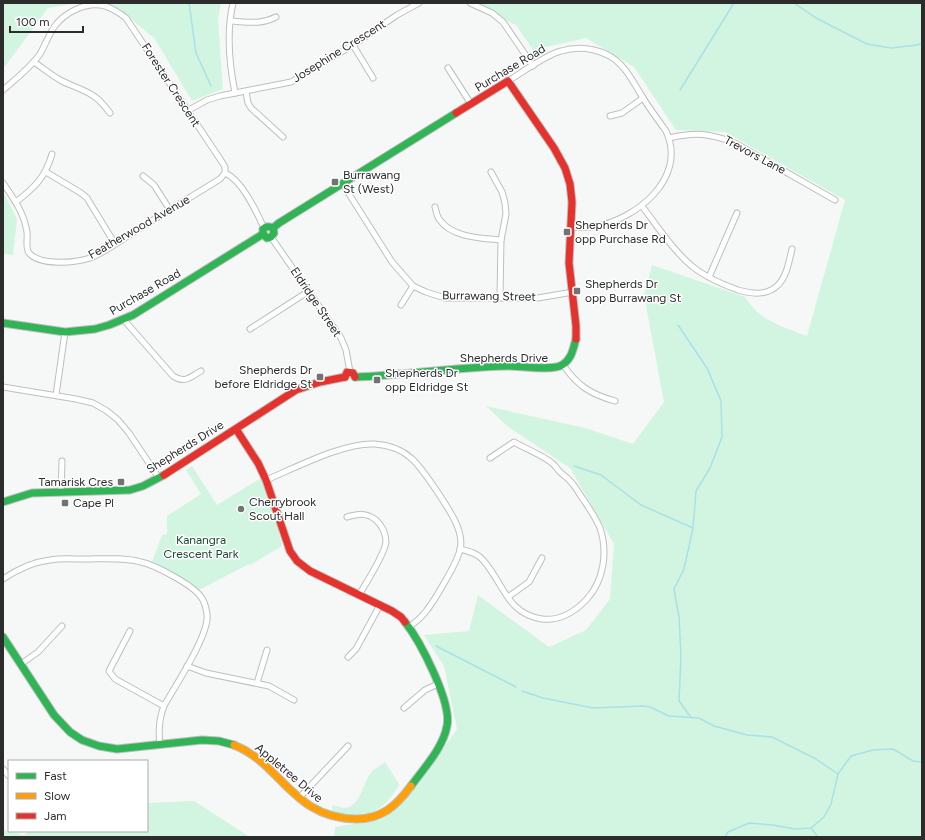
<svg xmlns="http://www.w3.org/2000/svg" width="925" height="840" font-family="Figtree,sans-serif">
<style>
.green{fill:#d2f5e2}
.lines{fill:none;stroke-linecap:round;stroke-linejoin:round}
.stream{stroke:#a8e1e6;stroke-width:1.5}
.street-casing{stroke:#bebfbf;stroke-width:7}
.fast-casing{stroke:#bebfbf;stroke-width:9}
.slow-casing{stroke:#bebfbf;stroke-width:9}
.jam-casing{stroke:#bebfbf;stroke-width:9}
.street{stroke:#fefefe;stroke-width:5}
.fast{stroke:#30b455;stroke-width:7}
.slow{stroke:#ff9f0a;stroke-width:7}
.jam{stroke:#e5322d;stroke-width:7}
.poi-dot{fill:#737374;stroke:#fff;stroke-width:1.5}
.labels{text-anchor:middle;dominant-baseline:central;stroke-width:3;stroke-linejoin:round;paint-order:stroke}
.street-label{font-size:12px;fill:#2c2c2d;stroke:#fff}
.poi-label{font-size:12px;fill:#2c2c2d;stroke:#fff;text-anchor:start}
.park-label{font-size:12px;fill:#174830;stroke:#fff}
</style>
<rect width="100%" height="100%" fill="#f6f7f7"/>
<!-- green -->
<g class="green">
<path d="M3,3H80L48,8L3,69Z"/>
<path d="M107,3H221L218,20L223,89L192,101L155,39L129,17Z"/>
<path d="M467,3H922V837H334L335,827L383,819L426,773L457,729L444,666L424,635L469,631L478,595L549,647L586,630L610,599L614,544L570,468L507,426L486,406L585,428L633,444L664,402L644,295L652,265L745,297C762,323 780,325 807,336L845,200L725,132L676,130L634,67L586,38L533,50L516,25Z"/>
<path d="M3,192L17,219L13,255L3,254Z"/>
<path d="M192,466L217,505L261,478L271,503L282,546L250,565L249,564L199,590L188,582L152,562L162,535L167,534V516L201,494L186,470Z"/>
<path d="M385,762L399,784C398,789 394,792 391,797C372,820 358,816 331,813L333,805C337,806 341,808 345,808C360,807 363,783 370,774C373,769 380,766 385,762Z"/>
<path d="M194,801L250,837H3V830L24,835L30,831H147V803Z"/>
</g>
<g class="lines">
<!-- stream -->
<g class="stream">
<path d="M189,3L196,53L211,86"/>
<path d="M794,3L816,18L867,44L891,48L917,45L922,43"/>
<path d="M680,90L734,3"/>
<path d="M678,325L707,368L721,401L722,437L710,468L696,491L693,528L684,569L674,589L679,617L681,657L679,701L690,716"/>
<path d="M574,466L601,475L641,505L693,528"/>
<path d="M436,646L516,687"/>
<path d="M522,691L543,698L593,708L643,706L650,707L669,716L699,718L714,726L747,735L772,737L816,759L838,774"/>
<path d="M811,828L818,837"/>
<path d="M104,837H109"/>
<path d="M725,837L728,832L749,823L772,825L795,829L811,828L824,817L831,804L838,774L851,756L873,750L893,749L913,761L922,762"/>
</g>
<defs>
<g id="street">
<path d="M233,3C226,33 229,63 235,93"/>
<path d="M470,3L492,13L503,22L533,66"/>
<path d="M231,21C248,22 260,25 276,17"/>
<path d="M353,45L373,78"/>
<path d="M34,62C43,68 52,76 62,81C85,92 94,91 110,113"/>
<path d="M448,68L471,104"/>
<path d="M508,81C523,72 545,55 561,51C581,45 606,49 621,65C630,74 636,87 643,98C650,109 658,120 666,131C688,178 636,220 593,227C586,228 578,227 571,227"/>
<path d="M3,90C16,79 30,68 40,54C45,45 49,35 54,27C65,12 87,1 105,6C113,9 120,13 126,18L222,162L225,167V173"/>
<path d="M246,92L248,103L251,108L283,137"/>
<path d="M187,111L207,100L220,96L291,82L353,45L397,15L419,3"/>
<path d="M610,116L622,113L643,98"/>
<path d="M669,138C696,132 709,133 735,143L835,200"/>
<path d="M46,172L81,193L87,198L115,244"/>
<path d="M491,172L502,192L505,203L506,214L501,240L500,298"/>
<path d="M225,173C242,180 256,211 264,228"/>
<path d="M143,176L154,185L170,210"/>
<path d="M3,183C14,199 24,213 27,232C28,238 25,248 29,253C40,266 75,263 90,258C106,252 123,239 137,230C165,213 192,196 220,179L225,173"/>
<path d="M342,183L392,262L413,286L426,292L445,298H538L573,292"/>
<path d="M16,202C35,187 45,178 52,154"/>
<path d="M642,206C657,226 677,256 697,270C710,279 724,285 738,290C752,294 767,296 778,285C787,276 789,261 792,249"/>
<path d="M435,207C436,211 437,216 439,219C452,238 481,238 501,240"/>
<path d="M271,237L341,338L346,350L350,372"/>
<path d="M709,277L737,213"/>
<path d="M401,305L413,286"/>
<path d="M124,320L173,376C185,384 190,377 201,371"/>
<path d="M250,329L309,291"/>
<path d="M563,365C578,386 590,394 615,401"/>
<path d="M3,387L76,399L93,403L107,411L118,420L129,433L159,478"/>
<path d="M56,395L65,332"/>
<path d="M266,480C295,468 344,442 375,444C388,445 401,449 411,458C422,467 454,515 458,528C460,534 462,543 460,549C459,560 434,601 427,610C422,617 416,622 409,627"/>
<path d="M61,492L62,461"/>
<path d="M347,517C358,514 366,512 376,520C382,525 386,534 386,542C385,554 366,583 359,595"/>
<path d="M460,549C468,551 477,553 482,559C503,581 506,614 542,619C559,621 575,612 587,599C604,580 608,552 600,528C596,518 589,508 583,499C579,494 576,487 571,482C568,478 563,475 560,472C557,469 555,465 552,463C542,455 526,449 514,442L490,458"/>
<path d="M3,579C18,569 33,562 50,560C61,558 73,559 84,559C102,559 123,557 141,562C155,565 193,585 201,597C205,602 206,607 207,614C210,634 175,686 164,706C159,719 158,730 160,744"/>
<path d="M508,597L529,582L542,558"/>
<path d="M130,631L109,671L115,679L164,706"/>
<path d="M348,657L356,649L380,605"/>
<path d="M21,664L38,652L62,626"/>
<path d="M187,666L206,673L269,686L294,700"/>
<path d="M257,683L267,650"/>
<path d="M404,708L425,690L438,684"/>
<path d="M3,769L9,776"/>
<path d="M299,798L348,746"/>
</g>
<g id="fast">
<path d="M273,228L279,223L456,113"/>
<path d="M263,234L267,238L271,237L274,233L273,228"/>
<path d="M263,234V229C266,226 269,226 273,228"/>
<path d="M3,323L65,332L95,329L109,325L133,315L263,234"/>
<path d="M355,377C406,375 457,367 508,366C520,366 553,371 562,365C572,359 573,349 576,339"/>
<path d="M3,502L32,493L130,490L143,486L164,475"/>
<path d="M405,622C420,641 452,702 447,726C443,748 424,768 411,786"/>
<path d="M3,637L54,715L70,732L82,740L99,746L117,749L202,740L219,741L234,745"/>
</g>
<path id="slow" d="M234,745C282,764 292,818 356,819C382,819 396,806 411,786"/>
<g id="jam">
<path d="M456,113L508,81L554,148L565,168L570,184L572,202L569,263L576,326V339"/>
<path d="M345,377L347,372L353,373L355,377"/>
<path d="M236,429L258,463L266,480L290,551L297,561L310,571L392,611L401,617L405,622"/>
<path d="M164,475L296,390L320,382L345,377"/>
</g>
</defs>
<!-- street casing -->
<use href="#street" class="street-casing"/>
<!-- fast casing -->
<use href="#fast" class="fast-casing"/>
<!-- slow casing -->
<use href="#slow" class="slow-casing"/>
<!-- jam casing -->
<use href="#jam" class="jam-casing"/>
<!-- street -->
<use href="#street" class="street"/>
<!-- fast -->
<use href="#fast" class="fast"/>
<!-- slow -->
<use href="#slow" class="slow"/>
<!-- jam -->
<use href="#jam" class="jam"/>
</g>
<!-- markers -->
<g class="poi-dot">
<rect x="331" y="178" width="8" height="8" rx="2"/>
<rect x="563" y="228" width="8" height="8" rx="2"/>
<rect x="573" y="287" width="8" height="8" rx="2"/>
<rect x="316" y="373" width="8" height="8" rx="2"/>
<rect x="373" y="376" width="8" height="8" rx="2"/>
<rect x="117" y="478" width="8" height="8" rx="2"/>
<rect x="61" y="499" width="8" height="8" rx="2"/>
<circle cx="241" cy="509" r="4"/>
</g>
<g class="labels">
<!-- street labels -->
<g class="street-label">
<text transform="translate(339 51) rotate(-32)">Josephine Crescent</text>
<text transform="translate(510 68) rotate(-31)">Purchase Road</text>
<text transform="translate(171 85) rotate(57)">Forester Crescent</text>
<text transform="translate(755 155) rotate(28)">Trevors Lane</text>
<text transform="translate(139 227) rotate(-30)">Featherwood Avenue</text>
<text transform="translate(145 292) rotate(-30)">Purchase Road</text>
<text transform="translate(489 296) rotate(1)">Burrawang Street</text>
<text transform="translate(316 302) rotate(56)">Eldridge Street</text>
<text x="504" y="358">Shepherds Drive</text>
<text transform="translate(185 447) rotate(-32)">Shepherds Drive</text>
<text transform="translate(289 773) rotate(40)">Appletree Drive</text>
</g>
<!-- poi labels -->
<g class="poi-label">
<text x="343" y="175">Burrawang<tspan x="343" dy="14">St (West)</tspan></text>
<text x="575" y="225">Shepherds Dr<tspan x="575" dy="14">opp Purchase Rd</tspan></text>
<text x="585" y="284">Shepherds Dr<tspan x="585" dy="14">opp Burrawang St</tspan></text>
<text x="312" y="370" text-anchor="end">Shepherds Dr<tspan x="312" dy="14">before Eldridge St</tspan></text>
<text x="385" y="373">Shepherds Dr<tspan x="385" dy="14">opp Eldridge St</tspan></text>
<text x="113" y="482" text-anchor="end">Tamarisk Cres</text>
<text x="249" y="502">Cherrybrook<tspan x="249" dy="14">Scout Hall</tspan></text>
<text x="73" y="503">Cape Pl</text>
</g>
<!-- park labels -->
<g class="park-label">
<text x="201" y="540">Kanangra<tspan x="201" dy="14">Crescent Park</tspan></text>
</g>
</g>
<!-- border -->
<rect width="925" height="840" fill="none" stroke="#2c2c2d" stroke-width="8"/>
<!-- legend -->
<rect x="8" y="760" width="140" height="72" fill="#ffffff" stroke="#ababab"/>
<rect x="16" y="773" width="20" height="6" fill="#30b455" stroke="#ababab"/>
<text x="44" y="780" font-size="12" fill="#2c2c2d">Fast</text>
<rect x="16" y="793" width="20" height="6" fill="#ff9f0a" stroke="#ababab"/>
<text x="44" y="800" font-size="12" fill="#2c2c2d">Slow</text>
<rect x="16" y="813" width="20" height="6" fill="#e5322d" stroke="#ababab"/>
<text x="44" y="820" font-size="12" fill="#2c2c2d">Jam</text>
<!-- scale -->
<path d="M10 26v6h73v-6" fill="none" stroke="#2c2c2d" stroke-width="2"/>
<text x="16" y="26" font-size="12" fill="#2c2c2d" stroke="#ffffff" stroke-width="3" paint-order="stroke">100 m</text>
</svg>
